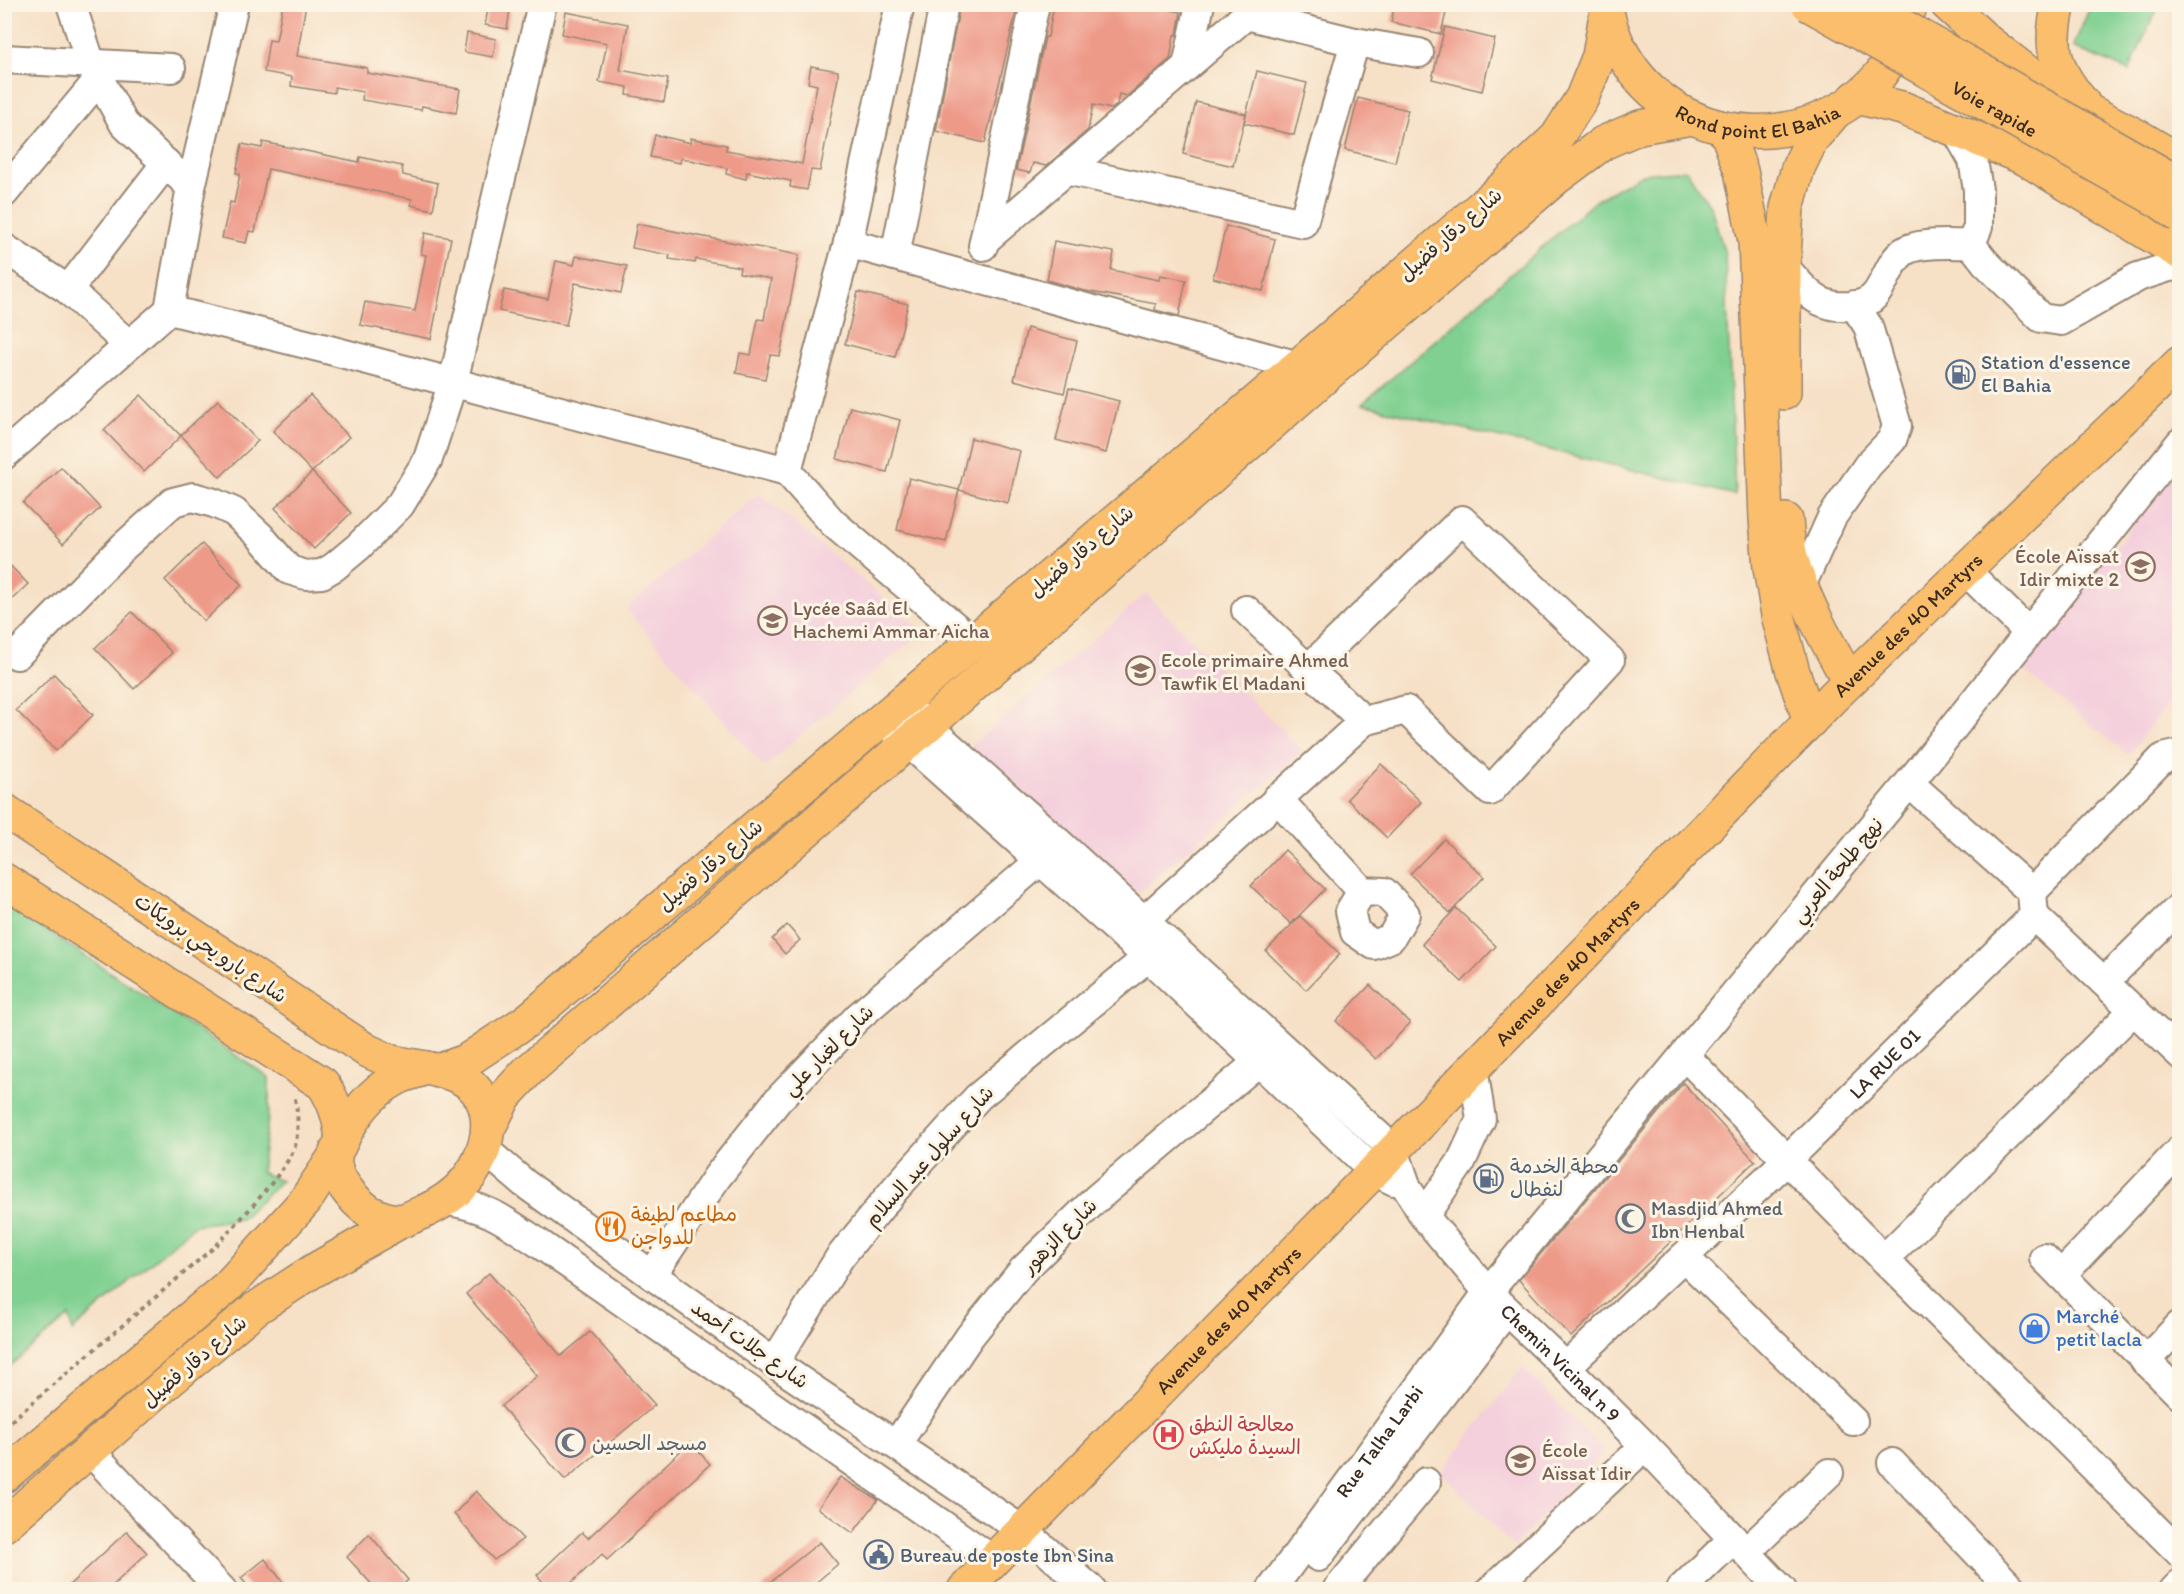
<svg xmlns="http://www.w3.org/2000/svg" width="2184" height="1594" font-family="Itim,'Playpen Sans Arabic',sans-serif">
<style>
.built{fill:#f4cfdc}
.green{fill:#7fd091;stroke:#5d7d58;stroke-width:1.5}
.building{fill:#ee9a89}
.lines{fill:none;stroke-linecap:round;stroke-linejoin:round}
.minor-casing{stroke:#988572;stroke-width:32}
.major-casing{stroke:#988572;stroke-width:36}
.highway-casing{stroke:#988572;stroke-width:36}
.path{stroke:#988572;stroke-width:4;stroke-dasharray:4.5 4.5;stroke-linecap:butt}
.minor{stroke:#fff;stroke-width:28}
.major{stroke:#fabe6d;stroke-width:33}
.highway{stroke:#fabe6d;stroke-width:33}
.highway-bridge-casing{stroke:#988572;stroke-width:36;stroke-linecap:butt}
.highway-bridge{stroke:#fabe6d;stroke-width:33}
.labels{text-anchor:middle;dominant-baseline:central;stroke-width:6;stroke-linejoin:round;paint-order:stroke}
.street-label{font-size:20px;fill:#3b2a1e;stroke:#fcf5e5}
.service-label{font-size:20px;fill:#4e5e75;stroke:#fcf5e5;text-anchor:start}
.education-label{font-size:20px;fill:#785e54;stroke:#fcf5e5;text-anchor:start}
.worship-label{font-size:20px;fill:#5b616d;stroke:#fcf5e5;text-anchor:start}
.food-label{font-size:20px;fill:#c56008;stroke:#fcf5e5;text-anchor:start}
.shop-label{font-size:20px;fill:#366cbe;stroke:#fcf5e5;text-anchor:start}
.health-label{font-size:20px;fill:#be3a42;stroke:#fcf5e5;text-anchor:start}
</style>
<rect width="100%" height="100%" fill="#fcf5e5"/>
<filter id="ink" filterUnits="userSpaceOnUse"><feTurbulence type="fractalNoise" baseFrequency=".0167" numOctaves="2"/><feDisplacementMap in="SourceGraphic" scale="12" xChannelSelector="R" yChannelSelector="G"/><feConvolveMatrix kernelMatrix="1 2 1 2 8 2 1 2 1" color-interpolation-filters="sRGB"/></filter>
<filter id="wash" filterUnits="userSpaceOnUse"><feTurbulence type="fractalNoise" baseFrequency=".008" numOctaves="4" result="noise"/><feDisplacementMap in="SourceGraphic" scale="24" xChannelSelector="R" yChannelSelector="G"/><feGaussianBlur stdDeviation="1.35" result="paint"/><feColorMatrix in="noise" values="0 0 0 0 0 0 0 0 0 0 0 0 0 0 0 0 0 1.4 0 .05"/><feComposite in="paint" operator="in"/></filter>
<g filter="url(#wash)">
<rect width="100%" height="100%" fill="#f6e0c6"/>
<!-- built -->
<g class="built">
<path d="M2179,466V690L2128,755L2020,667Z"/>
<path d="M759,493L922,631L764,767L626,609Z"/>
<path d="M1146,594L1303,751L1138,893L968,748Z"/>
<path d="M1522,1367L1604,1451L1514,1547L1441,1472Z"/>
</g>
<!-- green -->
<g class="green">
<path d="M2091,5H2158L2129,71L2073,47Z"/>
<path d="M1686,170L1711,207L1725,254L1735,495L1362,404L1595,201L1642,174Z"/>
<path d="M5,903L269,1077V1111L261,1172L281,1181L241,1219L195,1225L72,1331L69,1316L5,1370Z"/>
</g>
<g id="blocks">
<!-- building -->
<g class="building">
<path d="M283,4H306L297,56L367,68V73L460,89L456,113L422,106L421,110L362,100L363,92L335,87L334,93L291,86L292,77L264,72L269,40L276,41Z"/>
<path d="M489,4H511L507,29L485,25Z"/>
<path d="M960,4H1018L985,143L936,131Z"/>
<path d="M1054,4H1138L1181,12L1177,35H1174L1170,59L1127,96L1119,94L1117,105L1111,109L1093,105L1088,130L1046,166L1033,163L1030,173L1016,170L1045,37H1048Z"/>
<path d="M1395,4H1448L1441,34L1391,22Z"/>
<path d="M566,12L628,24L620,70L668,79L664,102L627,95L628,87L599,82L607,43L562,34Z"/>
<path d="M1445,27L1495,39L1482,91L1432,79Z"/>
<path d="M467,33L496,39L493,57L464,52Z"/>
<path d="M811,66L838,71V78L820,171L811,170L807,190L790,187L791,181L747,172L746,179L726,174L727,168L681,158L680,163L650,157L655,135L691,143L690,138L727,145L726,150L802,164L817,85L808,83Z"/>
<path d="M1257,71L1307,83L1294,135L1244,123Z"/>
<path d="M1358,98L1408,110L1395,162L1345,150Z"/>
<path d="M1196,102L1246,114L1233,166L1183,154Z"/>
<path d="M263,142L359,162L360,157L402,166L403,175L438,183L433,210L411,205L412,199L268,169L255,232L249,231L246,243L222,238L230,202L234,203L240,174L236,173L242,144L262,148Z"/>
<path d="M637,224L799,255L780,356L770,355L765,379L736,373L740,353L751,355L758,319L764,320L771,279L739,273L740,267L696,259L695,263L669,259L670,255L632,248Z"/>
<path d="M1226,226L1275,239L1263,291L1213,278Z"/>
<path d="M425,233L451,238L431,339L360,325L365,302L415,311L426,255L421,254Z"/>
<path d="M1054,241L1114,252L1111,270L1159,280L1160,275L1186,280L1179,316L1155,310L1156,304L1081,290L1047,280Z"/>
<path d="M576,256L627,266L621,293L575,283L566,325L499,311L504,290L548,299L556,261L574,265Z"/>
<path d="M858,292L908,304L895,357L845,344Z"/>
<path d="M1027,328L1077,341L1064,393L1014,380Z"/>
<path d="M1069,388L1119,401L1106,453L1056,440Z"/>
<path d="M141,395L181,436L144,472L104,430Z"/>
<path d="M310,395L349,437L312,472L273,431Z"/>
<path d="M218,400L258,441L220,477L181,435Z"/>
<path d="M850,407L900,420L887,472L837,459Z"/>
<path d="M971,438L1020,451L1008,503L959,490Z"/>
<path d="M61,467L100,508L63,544L23,503Z"/>
<path d="M312,472L351,513L314,549L275,508Z"/>
<path d="M909,478L959,490L946,542L897,530Z"/>
<path d="M202,544L242,585L204,621L165,580Z"/>
<path d="M4,559L28,584L4,607Z"/>
<path d="M132,612L172,653L134,689L95,648Z"/>
<path d="M54,674L93,715L56,751L16,710Z"/>
<path d="M1381,764L1421,802L1387,838L1347,799Z"/>
<path d="M1444,839L1484,877L1450,913L1410,874Z"/>
<path d="M1285,850L1325,889L1291,924L1251,886Z"/>
<path d="M1456,908L1496,946L1462,982L1422,944Z"/>
<path d="M1300,916L1340,954L1306,990L1266,951Z"/>
<path d="M787,925L800,940L785,954L772,939Z"/>
<path d="M1370,985L1410,1023L1376,1059L1336,1021Z"/>
<path d="M1683,1083L1755,1161L1571,1337L1519,1280Z"/>
<path d="M489,1273L561,1356L590,1332L655,1405L565,1480L501,1406L537,1376L466,1294Z"/>
<path d="M690,1442L710,1464L607,1560L602,1554L564,1590H550L537,1575L582,1532L588,1538Z"/>
<path d="M840,1477L878,1500L853,1533L818,1508Z"/>
<path d="M476,1491L523,1539L494,1560L454,1514Z"/>
<path d="M127,1531L147,1553L108,1590H64Z"/>
<path d="M369,1534L408,1580L398,1590H377L347,1557Z"/>
<path d="M820,1542L838,1564L807,1590H760Z"/>
<path d="M265,1559L289,1590H251L241,1578Z"/>
</g>
</g>
</g>
<g filter="url(#ink)">
<use href="#blocks" fill-opacity="0" stroke="#988572" stroke-width="1.5"/>
<g class="lines">
<defs>
<g id="minor">
<path d="M71,4L91,64L124,124L191,187"/>
<path d="M944,4L895,256L1317,371"/>
<path d="M1246,15L1355,42L1419,53"/>
<path d="M4,59L171,68"/>
<path d="M1187,66L1200,4"/>
<path d="M1954,127L1973,160L1978,190V227L1971,244"/>
<path d="M1066,170L1303,223L1355,42"/>
<path d="M4,193L99,79"/>
<path d="M984,241L1259,4"/>
<path d="M848,243L895,256"/>
<path d="M1971,244L1985,262L2041,318L2061,321L2138,277L2169,267L2180,266"/>
<path d="M983,246L1035,4"/>
<path d="M4,248L67,289L129,345"/>
<path d="M1784,266C1794,278 1806,294 1820,301C1836,309 1865,309 1876,294C1886,281 1890,262 1903,252C1918,241 1953,245 1971,244"/>
<path d="M74,282L166,163"/>
<path d="M169,310L326,349L787,471L833,523L973,642"/>
<path d="M4,455L169,310L191,187L234,4"/>
<path d="M787,471L848,243L900,4"/>
<path d="M1965,570L2028,632"/>
<path d="M1800,588L1832,517L1868,465L1892,440L1897,426L1868,326L1854,305"/>
<path d="M1246,610L1308,669"/>
<path d="M17,655L123,547L173,502L193,497L214,503L234,512L260,536L289,570L306,575L322,574L334,567L358,547L400,505L428,459L453,382L542,4"/>
<path id="s1" d="M910,711L1058,842L1394,1150L1407,1188L1424,1216L1488,1292L1566,1367L1645,1446L1782,1590"/>
<path d="M882,719L1148,957L1374,1171L1394,1181"/>
<path d="M1909,783L2032,892"/>
<path d="M1277,798L1362,891L1350,911L1355,932L1374,945L1391,938L1405,914L1384,892L1362,891"/>
<path d="M2034,916L2180,1054"/>
<path d="M1126,937L1364,721L1406,710L1490,791L1610,660L1462,520L1308,669L1364,721"/>
<path d="M2104,982L2180,907"/>
<path d="M1684,1055L1884,1259L2180,1553"/>
<path d="M484,1149L524,1183L774,1363L1022,1530L1092,1590"/>
<path d="M446,1201C484,1205 506,1221 537,1242L993,1560"/>
<path d="M1424,1216L1461,1162L1481,1119L1473,1068"/>
<path d="M1684,1257L1853,1421"/>
<path d="M2044,1258L2180,1395"/>
<path d="M1884,1259L2134,1010"/>
<path d="M652,1275L717,1177L777,1101L858,1017L1041,860"/>
<path d="M2061,1275L2180,1150"/>
<path d="M2145,1361L2180,1325"/>
<path d="M774,1363L840,1257L895,1189L978,1097L1148,957"/>
<path id="s2" d="M1566,1367L1785,1162L2034,916L2032,892L2163,758L2180,754"/>
<path d="M896,1445L970,1336L1023,1270L1096,1199L1258,1062"/>
<path d="M90,1451L222,1590"/>
<path d="M1892,1463L2013,1590"/>
<path d="M1746,1552L1829,1473"/>
<path d="M1318,1557L1506,1311"/>
<path id="s3" d="M1271,1590L1488,1292L1909,783L2180,443"/>
<path d="M1337,1590L1426,1482"/>
<path d="M1491,1590L1645,1446"/>
<path d="M1680,1590L1733,1539"/>
<path d="M2174,1590L2180,1584"/>
</g>
<g id="major">
<path d="M1725,128L1741,171L1755,241L1766,519L1770,568L1778,615L1793,672L1810,721"/>
<path d="M1784,393V257L1787,208L1798,168L1812,139L1836,111"/>
<path d="M1786,520C1787,532 1788,545 1791,557C1804,602 1827,641 1849,681"/>
<path d="M4,810L366,1050L392,1062L426,1068"/>
<path d="M4,880L323,1084C335,1103 340,1118 342,1140"/>
<path d="M426,1068C433,1070 441,1070 449,1073C500,1089 495,1146 466,1181C454,1196 439,1205 421,1213C415,1215 407,1220 400,1221C390,1221 379,1217 370,1212C354,1201 332,1177 335,1156C335,1152 339,1147 340,1144C352,1117 369,1093 396,1079C405,1074 416,1072 426,1068Z"/>
<path d="M438,1071L466,1061L528,1020L1298,366L1505,186L1557,137L1582,98L1599,56L1607,9"/>
<path d="M489,1127L505,1096L528,1071L927,726L1328,374L1556,178L1603,143L1640,127L1692,118"/>
<path d="M4,1476L228,1286L305,1201L335,1156"/>
<path d="M4,1525L168,1382L255,1309L313,1271L401,1221"/>
<path id="s4" d="M964,1590L1374,1171L1833,697L2180,363"/>
</g>
<g id="highway">
<path id="s5" d="M1606,4C1609,28 1620,52 1634,71C1695,151 1816,151 1880,75C1896,55 1903,28 1911,4"/>
<path d="M1947,4L1987,41L2054,93L2141,138L2180,161"/>
<path d="M2059,4C2048,48 2054,69 2083,103"/>
<path d="M1856,97L1902,108L2024,158L2180,253"/>
</g>
</defs>
<!-- minor casing -->
<use href="#minor" class="minor-casing"/>
<!-- major casing -->
<use href="#major" class="major-casing"/>
<!-- highway casing -->
<use href="#highway" class="highway-casing"/>
<!-- path -->
<path class="path" d="M4,1427L213,1248C233,1228 288,1170 295,1146C299,1129 298,1111 294,1095"/>
<!-- minor -->
<use href="#minor" class="minor"/>
<!-- major -->
<use href="#major" class="major"/>
<!-- highway -->
<use href="#highway" class="highway"/>
<defs>
<g id="highway-bridge">
<path id="s6" d="M1808,4L2159,201L2180,216"/>
<path d="M1864,4L2180,184"/>
</g>
</defs>
<!-- highway-bridge casing -->
<use href="#highway-bridge" class="highway-bridge-casing"/>
<!-- highway-bridge -->
<use href="#highway-bridge" class="highway-bridge"/>
</g>
</g>
<!-- icons -->
<defs>
<symbol id="fuel-ring" viewBox="-11 -11 22 22"><circle r="9.5" fill="#fcf5e5" stroke="#5c6f8a" stroke-width="1.5"/><path d="M-5.5-6h7V0h2V4h1.3V-2.5L3-4.5l.8-.8L6-3V5H2.5V1h-1V6h-7ZM-4.2-4.7v3.2H.2V-4.7Z" fill="#5c6f8a"/></symbol>
<symbol id="school-ring" viewBox="-11 -11 22 22"><circle r="9.5" fill="#fcf5e5" stroke="#8d6e63" stroke-width="1.5"/><path d="M0-5L7-2L0 1L-7-2ZM-4 1L0 2.5L4 1V4Q0 6-4 4Z" fill="#8d6e63"/></symbol>
<symbol id="mosque-ring" viewBox="-11 -11 22 22"><circle r="9.5" fill="#fcf5e5" stroke="#6b7280" stroke-width="1.5"/><path d="M3.5-4.9A6 6 0 1 0 3.5 4.9A5 5 0 1 1 3.5-4.9Z" fill="#6b7280"/></symbol>
<symbol id="restaurant-ring" viewBox="-11 -11 22 22"><circle r="9.5" fill="#fcf5e5" stroke="#e8710a" stroke-width="1.5"/><path d="M-5-6h1v4h1v-4h1v4h1v-4h1v5L-1.5 .5V6h-2V.5L-5-1ZM5-6V6H3V1.5H1.5Q1.5-4 5-6Z" fill="#e8710a"/></symbol>
<symbol id="shop-ring" viewBox="-11 -11 22 22"><circle r="9.5" fill="#fcf5e5" stroke="#3f7fe0" stroke-width="1.5"/><path d="M-5-2.5h2.3a2.7 3.5 0 0 1 5.4 0H5L5.5 6h-11ZM-1.5-2.5h3a1.5 2.3 0 0 0-3 0Z" fill="#3f7fe0"/></symbol>
<symbol id="hospital-ring" viewBox="-11 -11 22 22"><circle r="9.5" fill="#fcf5e5" stroke="#e0444e" stroke-width="1.5"/><path d="M-5-5h3v3.5h4V-5h3V5h-3V1.5h-4V5h-3Z" fill="#e0444e"/></symbol>
<symbol id="civic-ring" viewBox="-11 -11 22 22"><circle r="9.5" fill="#fcf5e5" stroke="#5c6f8a" stroke-width="1.5"/><path d="M-.6-6.5H3V-4.5H.6V-3L4-1V1h2V6H-6V1h2V-1L-.6-3ZM-1.2 2.5V6h2.4V2.5Z" fill="#5c6f8a"/></symbol>
</defs>
<g fill-rule="evenodd">
<use href="#fuel-ring" x="1944" y="358" width="33" height="33"/>
<use href="#school-ring" x="2124" y="550" width="33" height="33"/>
<use href="#school-ring" x="756" y="604" width="33" height="33"/>
<use href="#school-ring" x="1124" y="654" width="33" height="33"/>
<use href="#fuel-ring" x="1472" y="1162" width="33" height="33"/>
<use href="#mosque-ring" x="1614" y="1202" width="33" height="33"/>
<use href="#restaurant-ring" x="594" y="1210" width="33" height="33"/>
<use href="#shop-ring" x="2018" y="1312" width="33" height="33"/>
<use href="#hospital-ring" x="1152" y="1418" width="33" height="33"/>
<use href="#mosque-ring" x="554" y="1426" width="33" height="33"/>
<use href="#school-ring" x="1504" y="1444" width="33" height="33"/>
<use href="#civic-ring" x="862" y="1538" width="33" height="33"/>
</g>
<g class="labels">
<!-- street labels -->
<g class="street-label">
<text stroke="none"><textPath href="#s5" startOffset="216">Rond point El Bahia</textPath></text>
<text stroke="none"><textPath href="#s6" startOffset="214">Voie rapide</textPath></text>
<text transform="translate(1450 234) rotate(-41)">شارع دقار فضيل</text>
<text transform="translate(1081 551) rotate(-40)">شارع دقار فضيل</text>
<text stroke="none"><textPath href="#s4" startOffset="1350">Avenue des 40 Martyrs</textPath></text>
<text transform="translate(710 865) rotate(-40)">شارع دقار فضيل</text>
<text transform="translate(1837 870) rotate(-50)">نهج طلحة العربي</text>
<text transform="translate(211 948) rotate(34)">شارع بارو يحي برويكات</text>
<text stroke="none"><textPath href="#s4" startOffset="864">Avenue des 40 Martyrs</textPath></text>
<text transform="translate(828 1050) rotate(-45)">شارع لغبار علي</text>
<text stroke="none"><textPath href="#s2" startOffset="440">LA RUE 01</textPath></text>
<text transform="translate(929 1156) rotate(-48)">شارع سلول عبد السلام</text>
<text transform="translate(1059 1236) rotate(-45)">شارع الزهور</text>
<text stroke="none"><textPath href="#s4" startOffset="378">Avenue des 40 Martyrs</textPath></text>
<text transform="translate(750 1344) rotate(35)">شارع جلات أحمد</text>
<text transform="translate(194 1361) rotate(-40)">شارع دقار فضيل</text>
<text stroke="none"><textPath href="#s1" startOffset="927">Chemin Vicinal n 9</textPath></text>
<text stroke="none"><textPath href="#s3" startOffset="184">Rue Talha Larbi</textPath></text>
</g>
<!-- service labels -->
<g class="service-label">
<text x="1981" y="362">Station d'essence<tspan x="1981" dy="23">El Bahia</tspan></text>
<text x="1510" y="1166">محطة الخدمة<tspan x="1510" dy="23">لنفطال</tspan></text>
<text x="900" y="1555">Bureau de poste Ibn Sina</text>
</g>
<!-- education labels -->
<g class="education-label">
<text x="2119" y="556" text-anchor="end">École Aïssat<tspan x="2119" dy="23">Idir mixte 2</tspan></text>
<text x="793" y="608">Lycée Saâd El<tspan x="793" dy="23">Hachemi Ammar Aïcha</tspan></text>
<text x="1161" y="660">Ecole primaire Ahmed<tspan x="1161" dy="23">Tawfik El Madani</tspan></text>
<text x="1542" y="1450">École<tspan x="1542" dy="23">Aïssat Idir</tspan></text>
</g>
<!-- worship labels -->
<g class="worship-label">
<text x="1651" y="1208">Masdjid Ahmed<tspan x="1651" dy="23">Ibn Henbal</tspan></text>
<text x="592" y="1443">مسجد الحسين</text>
</g>
<!-- food labels -->
<g class="food-label">
<text x="631" y="1214">مطاعم لطيفة<tspan x="631" dy="23">للدواجن</tspan></text>
</g>
<!-- shop labels -->
<g class="shop-label">
<text x="2056" y="1316">Marché<tspan x="2056" dy="23">petit lacla</tspan></text>
</g>
<!-- health labels -->
<g class="health-label">
<text x="1189" y="1424">معالجة النطق<tspan x="1189" dy="23">السيدة مليكش</tspan></text>
</g>
</g>
<!-- margin -->
<rect width="2184" height="1594" fill="none" stroke="#fcf5e5" stroke-width="24"/>
</svg>
